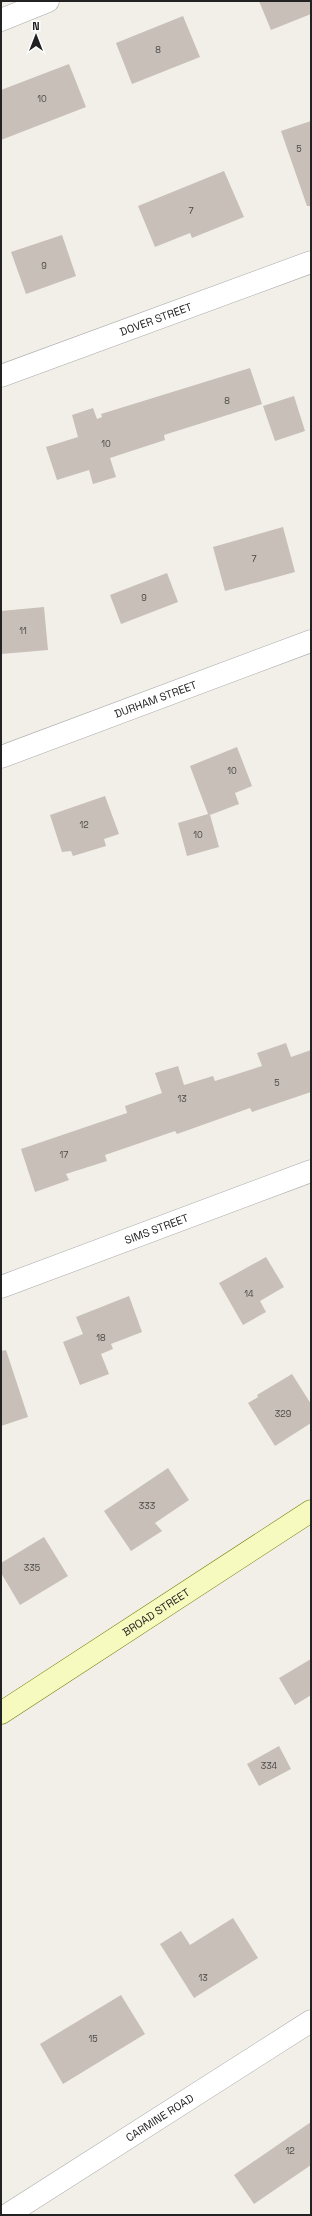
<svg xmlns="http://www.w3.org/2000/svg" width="312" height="2216" font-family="'Space Grotesk',sans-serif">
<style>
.building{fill:#c7bfb8}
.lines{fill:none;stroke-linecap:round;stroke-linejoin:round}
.minor-casing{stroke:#a9a9a9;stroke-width:23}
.secondary-casing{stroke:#707d05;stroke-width:23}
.minor{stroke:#fff;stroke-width:22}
.secondary{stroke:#f7fabf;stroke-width:22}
.labels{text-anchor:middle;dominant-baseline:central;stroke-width:3;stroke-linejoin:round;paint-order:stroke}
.number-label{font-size:9px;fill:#4b4948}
.street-label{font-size:11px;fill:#222;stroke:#fff}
</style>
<rect width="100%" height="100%" fill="#f2efe9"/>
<!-- building -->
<g class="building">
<path d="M259,1H311V14L271,30Z"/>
<path d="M183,16L200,57L132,84L116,43Z"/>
<path d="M69,64L86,107L1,140V90Z"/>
<path d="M311,121V206H307L281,131Z"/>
<path d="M224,171L244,217L192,238L190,233L155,247L138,206Z"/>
<path d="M62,235L76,276L26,294L11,252Z"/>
<path d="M250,368L262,404L164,435L165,440L110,458L116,477L93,484L89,470L57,480L46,447L78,437L72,415L93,408L97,419L102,417L101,414Z"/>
<path d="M294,396L305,431L275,441L263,406Z"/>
<path d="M283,527L295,572L225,591L213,547Z"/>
<path d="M167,573L178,602L121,624L110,595Z"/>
<path d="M44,607L48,650L1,654V611Z"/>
<path d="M237,747L252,786L235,793L239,804L210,815L219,847L187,856L178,823L208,814L190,766Z"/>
<path d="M105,796L119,834L104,839L106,846L73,856L71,851L62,852L50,815Z"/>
<path d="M286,1043L291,1057L311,1050V1092L252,1112L250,1108L177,1134L175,1131L105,1155L107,1161L66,1174L69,1180L35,1192L21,1149L127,1113L125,1106L162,1093L155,1073L178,1066L184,1085L213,1076L215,1081L262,1066L257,1053Z"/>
<path d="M266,1257L284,1287L260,1301L266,1312L243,1325L219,1283Z"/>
<path d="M129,1296L142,1332L111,1344L113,1349L101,1354L109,1374L80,1385L63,1342L83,1334L76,1317Z"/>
<path d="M6,1350L28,1417L1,1426V1351Z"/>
<path d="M292,1374L311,1404V1423L275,1446L248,1403L258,1397L257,1395Z"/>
<path d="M168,1468L189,1500L155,1523L162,1531L131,1551L104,1511Z"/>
<path d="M44,1537L68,1576L20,1605L1,1573V1563Z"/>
<path d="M311,1659V1695L295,1705L279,1678Z"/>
<path d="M279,1746L291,1769L259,1786L247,1764Z"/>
<path d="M233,1918L258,1958L194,1998L160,1944L181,1931L190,1945Z"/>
<path d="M121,1995L145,2034L63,2084L40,2044Z"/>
<path d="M311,2122V2165L254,2204L234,2175Z"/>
</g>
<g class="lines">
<defs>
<g id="minor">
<path d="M1,20L48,1"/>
<path id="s1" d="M1,376L311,262"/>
<path id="s2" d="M1,757L311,641"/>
<path id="s3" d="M1,1287L311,1171"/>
<path id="s4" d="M7,2215L311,2021"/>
</g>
<g id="secondary">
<path id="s5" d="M1,1713L311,1511"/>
</g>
</defs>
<!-- minor casing -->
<use href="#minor" class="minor-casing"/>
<!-- secondary casing -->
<use href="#secondary" class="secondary-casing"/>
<!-- minor -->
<use href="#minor" class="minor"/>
<!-- secondary -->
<use href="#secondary" class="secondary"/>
</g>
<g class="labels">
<!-- number labels -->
<g class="number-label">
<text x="158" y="50">8</text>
<text x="42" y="99">10</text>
<text x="299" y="149">5</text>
<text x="191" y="211">7</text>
<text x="44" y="266">9</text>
<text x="227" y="401">8</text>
<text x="106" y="444">10</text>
<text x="254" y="559">7</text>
<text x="144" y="598">9</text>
<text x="23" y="631">11</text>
<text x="232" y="771">10</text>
<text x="84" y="825">12</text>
<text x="198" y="835">10</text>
<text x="277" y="1083">5</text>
<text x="182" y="1099">13</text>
<text x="64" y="1155">17</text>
<text x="249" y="1294">14</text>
<text x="101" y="1338">18</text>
<text x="283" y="1414">329</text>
<text x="147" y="1506">333</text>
<text x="32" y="1568">335</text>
<text x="269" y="1766">334</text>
<text x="203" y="1978">13</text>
<text x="93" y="2039">15</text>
<text x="290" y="2151">12</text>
</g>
<!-- street labels -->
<g class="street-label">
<text stroke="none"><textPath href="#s1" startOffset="165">DOVER STREET</textPath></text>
<text stroke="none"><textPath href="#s2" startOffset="165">DURHAM STREET</textPath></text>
<text stroke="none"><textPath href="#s3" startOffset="166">SIMS STREET</textPath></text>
<text stroke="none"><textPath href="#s5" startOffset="185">BROAD STREET</textPath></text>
<text stroke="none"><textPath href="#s4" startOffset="181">CARMINE ROAD</textPath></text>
</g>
</g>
<!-- border -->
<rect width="312" height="2216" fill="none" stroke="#222222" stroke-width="4"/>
<!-- north arrow -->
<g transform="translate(36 36)" stroke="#ffffff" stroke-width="3" paint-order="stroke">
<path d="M0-3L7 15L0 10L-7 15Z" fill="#222222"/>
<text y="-6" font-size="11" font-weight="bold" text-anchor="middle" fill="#222222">N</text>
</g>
</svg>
